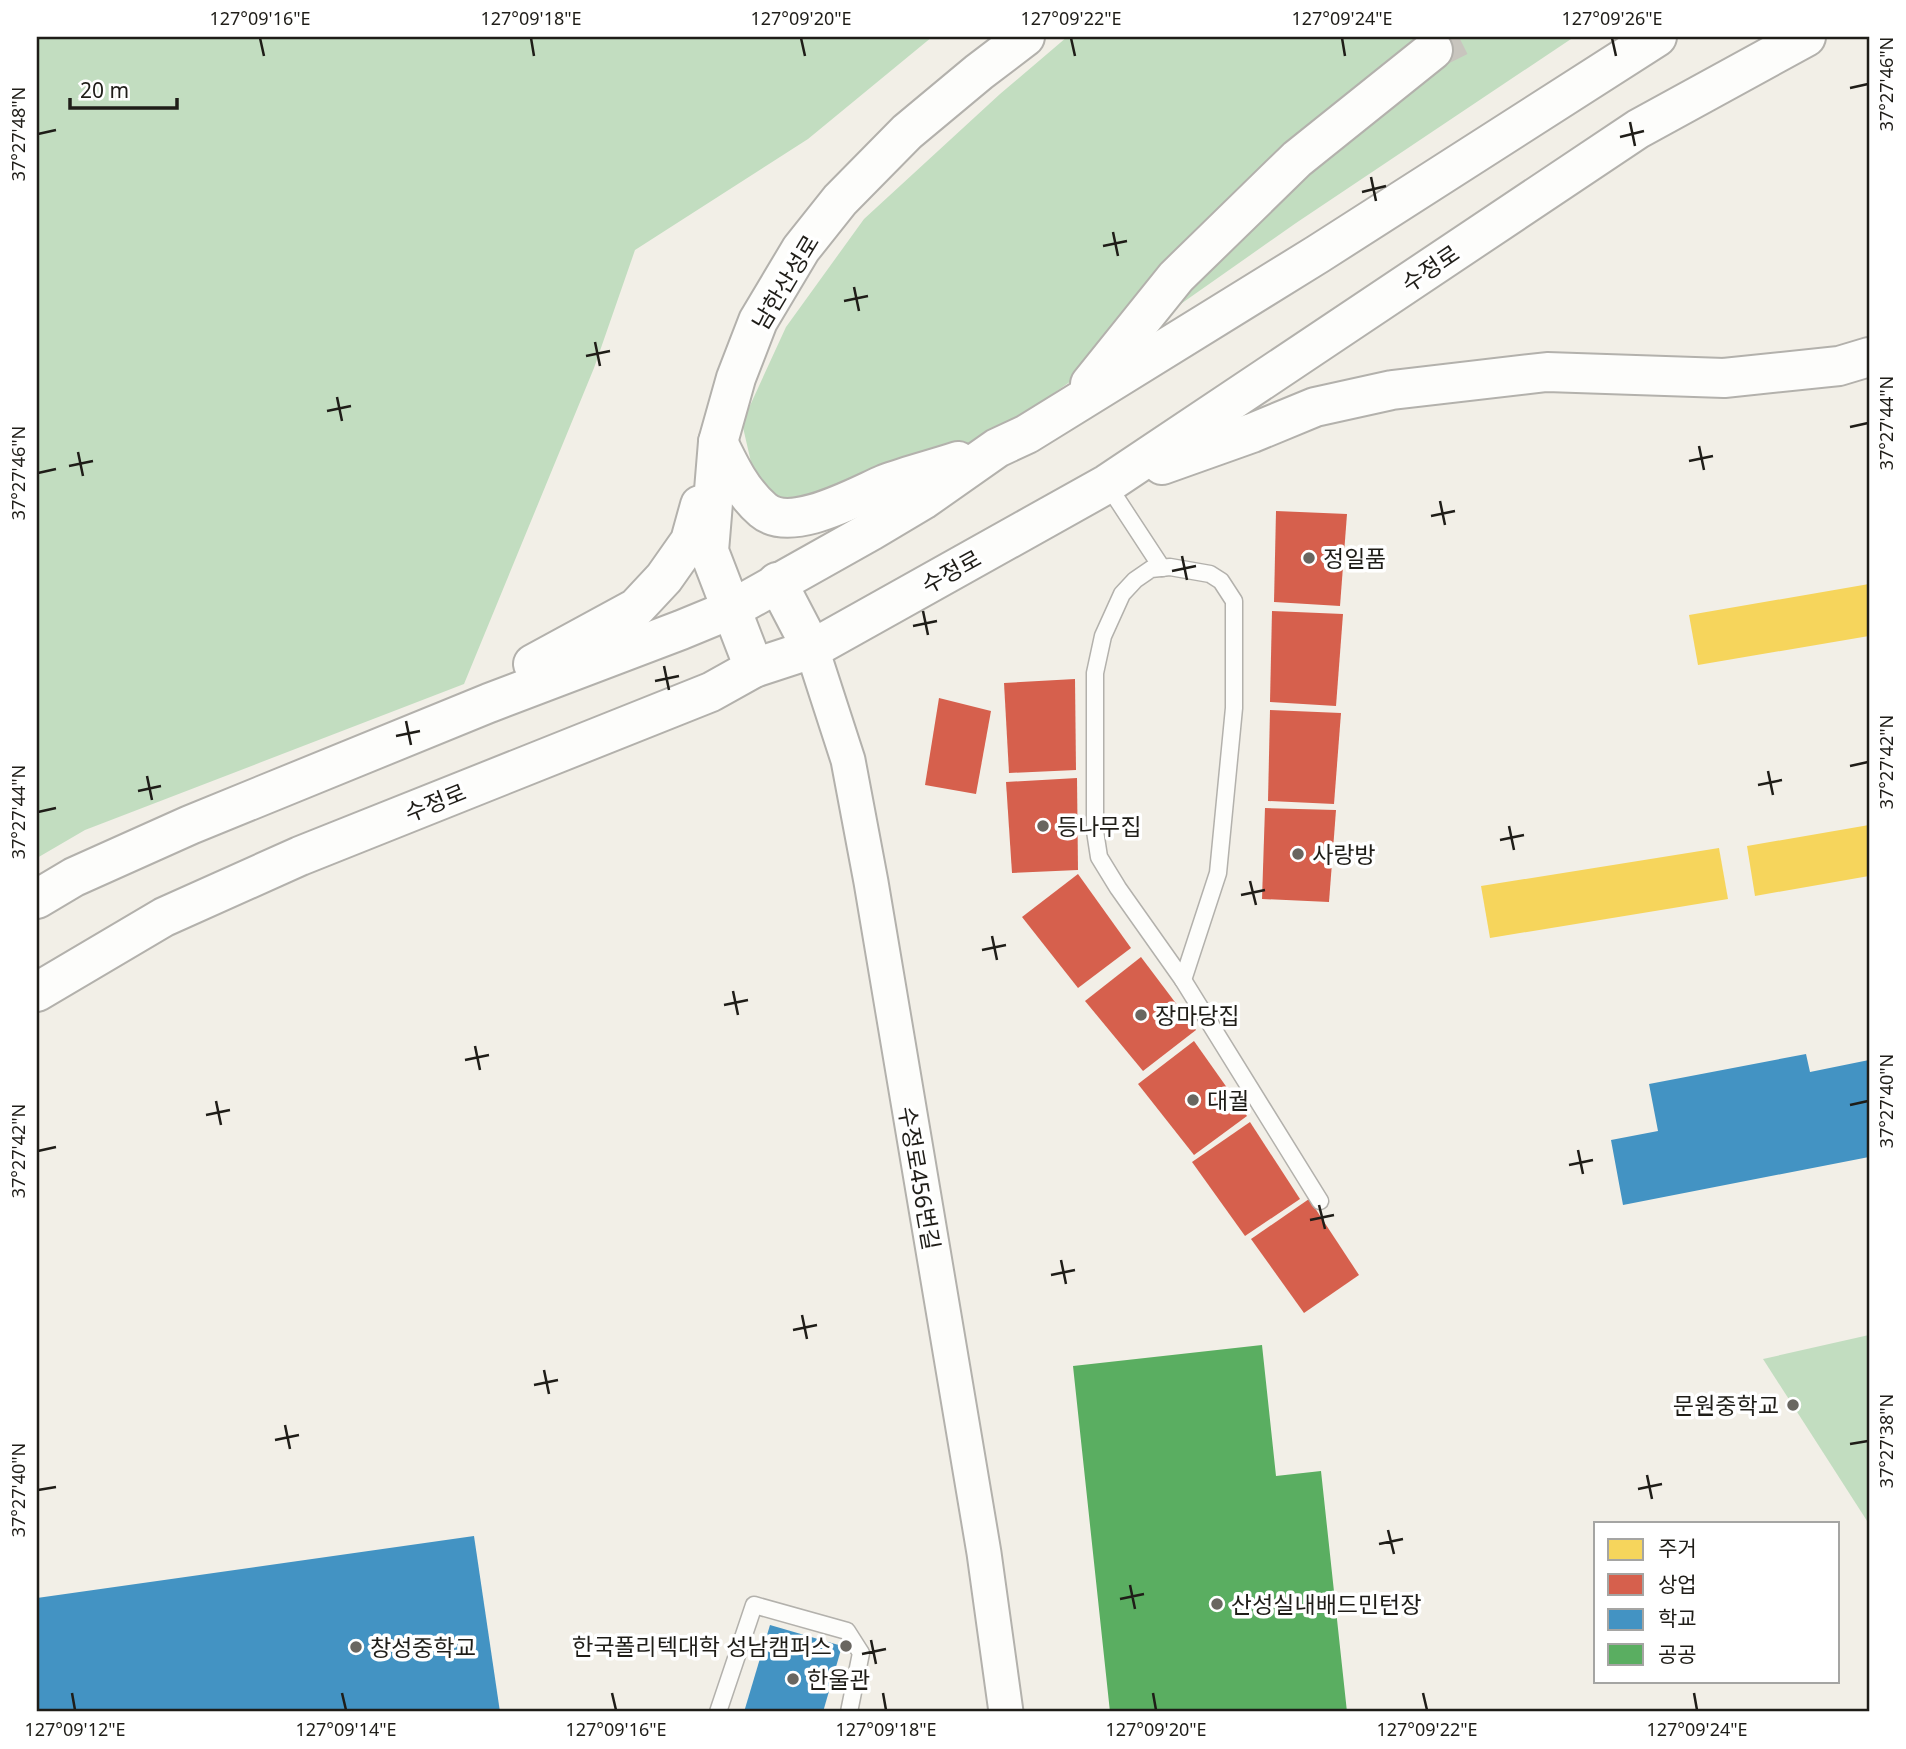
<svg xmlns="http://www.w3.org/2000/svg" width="1906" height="1749" font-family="'Noto Sans','Noto Sans KR',sans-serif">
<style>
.green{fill:#c2ddc0}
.homes{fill:#f6d55c}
.shops{fill:#d6604d}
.schools{fill:#4393c3}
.public{fill:#5aae61}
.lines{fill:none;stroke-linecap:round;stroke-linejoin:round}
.secondary-tunnel{stroke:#c8c5be;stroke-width:38;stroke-dasharray:38 19;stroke-linecap:butt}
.service-casing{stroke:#b3b1ac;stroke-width:19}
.minor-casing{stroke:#b3b1ac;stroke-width:37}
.secondary-casing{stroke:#b3b1ac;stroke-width:42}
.service{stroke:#fdfdfb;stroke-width:16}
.minor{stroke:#fdfdfb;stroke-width:33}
.secondary{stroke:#fdfdfb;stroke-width:38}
.ticks{fill:none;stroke:#1f1d18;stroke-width:2.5}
.poi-dot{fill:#696660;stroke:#fff;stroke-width:2.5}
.labels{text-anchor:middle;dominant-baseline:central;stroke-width:7;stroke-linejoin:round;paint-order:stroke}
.street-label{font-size:23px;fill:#1f1d18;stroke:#fff}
.poi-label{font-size:23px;fill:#1f1d18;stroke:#fff;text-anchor:start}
.neatline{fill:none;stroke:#1f1d18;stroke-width:2.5}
.ticks-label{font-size:18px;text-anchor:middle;fill:#1f1d18}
</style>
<rect width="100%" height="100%" fill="#f2efe7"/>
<!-- green -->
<g class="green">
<path d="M37,37H932L808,139L635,250L594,368L464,684L85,830L37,858Z"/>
<path d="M1067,37H1574L1296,223L1007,426L830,516L761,506L742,423L786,327L864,219L1000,94Z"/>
<path d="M1869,1335V1524L1763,1359Z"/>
</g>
<!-- homes -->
<g class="homes">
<path d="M1869,584V636L1698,665L1689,615Z"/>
<path d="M1869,825V876L1755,896L1747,846Z"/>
<path d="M1719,848L1728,899L1490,938L1481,886Z"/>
</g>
<!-- shops -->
<g class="shops">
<path d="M1276,511L1347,514L1340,606L1274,602Z"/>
<path d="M1272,611L1343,614L1336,706L1270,702Z"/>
<path d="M1075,679L1076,770L1009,773L1004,683Z"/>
<path d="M939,698L991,711L976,794L925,785Z"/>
<path d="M1270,710L1341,713L1334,804L1268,801Z"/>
<path d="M1077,778L1078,870L1012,873L1006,782Z"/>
<path d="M1265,808L1336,810L1329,902L1262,899Z"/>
<path d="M1078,874L1131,948L1078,988L1022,917Z"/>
<path d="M1141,957L1196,1030L1143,1071L1085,1001Z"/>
<path d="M1194,1041L1247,1116L1194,1155L1138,1084Z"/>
<path d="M1250,1122L1300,1199L1245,1236L1192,1162Z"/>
<path d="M1309,1199L1359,1275L1304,1313L1251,1239Z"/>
</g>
<!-- schools -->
<g class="schools">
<path d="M1806,1054L1810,1072L1869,1060V1157L1623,1205L1611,1140L1658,1131L1649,1084Z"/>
<path d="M474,1536L500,1712H37V1598Z"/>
<path d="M770,1625L842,1646L823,1712H744Z"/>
</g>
<!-- public -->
<path class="public" d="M1262,1345L1276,1476L1321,1471L1347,1712H1110L1073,1366Z"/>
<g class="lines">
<!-- secondary-tunnel -->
<path class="secondary-tunnel" d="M1433,50L1459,37"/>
<defs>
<g id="service">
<path d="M1107,484L1162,568"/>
<path d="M1170,567L1210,574L1221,581L1234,601V708L1218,873L1183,980L1118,888L1099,857L1095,831V673L1103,636L1122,594L1135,580L1151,569Z"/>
<path d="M1183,980L1320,1201"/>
<path d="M718,1712L754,1605L847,1631L861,1653L849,1712"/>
</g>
<path id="minor" d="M812,649L848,760L871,882L984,1553L1006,1712"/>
<g id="secondary">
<path d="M1090,384L1176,277L1297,159L1433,50"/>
<path d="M718,442C730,467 742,492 763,510C791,534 857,496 885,484C909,475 934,469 958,461"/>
<path d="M1162,465L1252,433L1315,407L1392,390L1547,372L1724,378L1839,366L1869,357"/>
<path d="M777,582L812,649"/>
<path d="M533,664L636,608L664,578L690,541L700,505"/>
<path d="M754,668L709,551L718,442L736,378L758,321L801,249L840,200L907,132L979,72L1025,37"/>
<path d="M37,899L74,877L190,825L489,703L681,630L732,609L871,531L923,500L997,448L1027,434L1318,254L1657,37"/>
<path d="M37,992L164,917L300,856L711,692L754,668L812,649L1107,484L1638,129L1806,37"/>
</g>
</defs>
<!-- service casing -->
<use href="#service" class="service-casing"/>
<!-- minor casing -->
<use href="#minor" class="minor-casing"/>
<!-- secondary casing -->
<use href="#secondary" class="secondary-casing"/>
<!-- service -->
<use href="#service" class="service"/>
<!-- minor -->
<use href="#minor" class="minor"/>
<!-- secondary -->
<use href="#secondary" class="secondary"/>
</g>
<!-- ticks -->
<path class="ticks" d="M260,38L264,56M531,38L534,56M801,38L805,56M1071,38L1075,56M1342,38L1345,56M1612,38L1616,56M1850,88L1868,84M1630,122L1635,146M38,134L56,130M1620,137L1644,131M1371,177L1376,201M1362,192L1386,186M1113,232L1118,256M1103,246L1127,241M854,287L859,311M844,301L868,296M595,342L600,366M586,356L610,351M337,397L342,421M327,411L351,406M1850,427L1868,423M1699,446L1704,470M78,452L83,476M1689,461L1713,456M69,466L93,461M38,473L56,469M1440,501L1445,525M1431,516L1455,511M1182,556L1187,580M1172,571L1196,566M923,611L928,635M913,626L937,621M664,666L669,690M655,681L679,676M406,721L411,745M396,736L420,731M1850,766L1868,762M1768,771L1773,795M147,776L152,800M1758,785L1782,780M138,791L161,786M38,812L56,808M1509,826L1514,850M1500,840L1524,835M1250,881L1256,905M1241,895L1265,890M992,936L997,960M982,950L1006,945M733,991L738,1015M724,1005L748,1000M475,1046L480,1070M465,1060L489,1055M216,1101L221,1125M1850,1105L1868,1101M206,1115L230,1110M1578,1150L1583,1174M38,1151L56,1147M1569,1165L1593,1160M1319,1205L1325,1229M1310,1220L1334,1215M1061,1260L1066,1284M1051,1275L1075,1270M802,1315L807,1339M793,1330L817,1325M544,1370L549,1394M534,1385L558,1380M285,1425L290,1449M275,1440L299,1435M1850,1444L1868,1441M1647,1475L1652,1499M1638,1489L1662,1484M38,1490L56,1487M1388,1530L1394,1554M1379,1544L1403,1539M1130,1585L1135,1609M1120,1599L1144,1594M871,1640L876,1664M862,1654L886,1649M72,1693L75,1710M342,1693L346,1710M612,1693L616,1710M883,1693L886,1710M1153,1693L1156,1710M1423,1693L1427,1710M1694,1693L1697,1710"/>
<!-- markers -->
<g class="poi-dot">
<circle cx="1309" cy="558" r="7"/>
<circle cx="1043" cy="826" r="7"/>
<circle cx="1298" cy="854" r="7"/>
<circle cx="1141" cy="1015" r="7"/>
<circle cx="1193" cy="1100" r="7"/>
<circle cx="1793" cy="1405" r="7"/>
<circle cx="1217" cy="1604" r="7"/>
<circle cx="846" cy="1646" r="7"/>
<circle cx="356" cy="1647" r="7"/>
<circle cx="793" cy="1679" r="7"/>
</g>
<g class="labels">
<!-- street labels -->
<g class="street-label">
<text transform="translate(1430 268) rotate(-34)">수정로</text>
<text transform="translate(785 282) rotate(-59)">남한산성로</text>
<text transform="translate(951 571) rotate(-29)">수정로</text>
<text transform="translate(435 802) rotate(-22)">수정로</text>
<text transform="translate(920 1178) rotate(80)">수정로456번길</text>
</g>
<!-- poi labels -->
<g class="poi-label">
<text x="1323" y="558">정일품</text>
<text x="1057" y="826">등나무집</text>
<text x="1312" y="854">사랑방</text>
<text x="1155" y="1015">장마당집</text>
<text x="1207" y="1100">대궐</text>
<text x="1779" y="1405" text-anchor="end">문원중학교</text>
<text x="1231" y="1604">산성실내배드민턴장</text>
<text x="832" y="1646" text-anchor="end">한국폴리텍대학 성남캠퍼스</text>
<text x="370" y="1647">창성중학교</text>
<text x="807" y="1679">한울관</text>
</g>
</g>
<!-- border -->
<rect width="1906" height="1749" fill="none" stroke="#ffffff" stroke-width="77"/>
<!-- legend -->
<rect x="1594" y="1522" width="245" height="161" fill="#ffffff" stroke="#a5a5a3" stroke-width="2"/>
<rect x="1608" y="1539" width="35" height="21" fill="#f6d55c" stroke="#a5a5a3" stroke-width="2"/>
<text x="1658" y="1556" font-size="21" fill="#1f1d18">주거</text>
<rect x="1608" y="1574" width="35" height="21" fill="#d6604d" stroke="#a5a5a3" stroke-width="2"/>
<text x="1658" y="1592" font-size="21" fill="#1f1d18">상업</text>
<rect x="1608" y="1609" width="35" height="21" fill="#4393c3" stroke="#a5a5a3" stroke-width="2"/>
<text x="1658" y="1626" font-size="21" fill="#1f1d18">학교</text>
<rect x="1608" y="1644" width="35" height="21" fill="#5aae61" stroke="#a5a5a3" stroke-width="2"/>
<text x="1658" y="1662" font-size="21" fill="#1f1d18">공공</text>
<!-- scale -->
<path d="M70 98v10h107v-10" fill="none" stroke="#1f1d18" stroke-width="3.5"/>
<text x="80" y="98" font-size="21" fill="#1f1d18" stroke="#ffffff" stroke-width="5" paint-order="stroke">20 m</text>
<rect x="38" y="38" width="1830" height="1672" class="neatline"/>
<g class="ticks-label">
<text x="260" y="25">127°09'16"E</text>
<text x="531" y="25">127°09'18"E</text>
<text x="801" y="25">127°09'20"E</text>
<text x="1071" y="25">127°09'22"E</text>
<text x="1342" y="25">127°09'24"E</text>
<text x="1612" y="25">127°09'26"E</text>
<text transform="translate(1887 84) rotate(-90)" y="6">37°27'46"N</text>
<text transform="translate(19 134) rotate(-90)" y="6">37°27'48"N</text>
<text transform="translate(1887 423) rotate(-90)" y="6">37°27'44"N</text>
<text transform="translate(19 473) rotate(-90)" y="6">37°27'46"N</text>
<text transform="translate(1887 762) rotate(-90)" y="6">37°27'42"N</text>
<text transform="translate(19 812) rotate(-90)" y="6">37°27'44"N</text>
<text transform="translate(1887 1101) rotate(-90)" y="6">37°27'40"N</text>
<text transform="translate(19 1151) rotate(-90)" y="6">37°27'42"N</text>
<text transform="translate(1887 1441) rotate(-90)" y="6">37°27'38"N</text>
<text transform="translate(19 1490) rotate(-90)" y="6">37°27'40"N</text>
<text x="75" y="1736">127°09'12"E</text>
<text x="346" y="1736">127°09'14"E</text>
<text x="616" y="1736">127°09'16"E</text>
<text x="886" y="1736">127°09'18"E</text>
<text x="1156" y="1736">127°09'20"E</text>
<text x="1427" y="1736">127°09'22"E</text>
<text x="1697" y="1736">127°09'24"E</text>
</g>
</svg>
